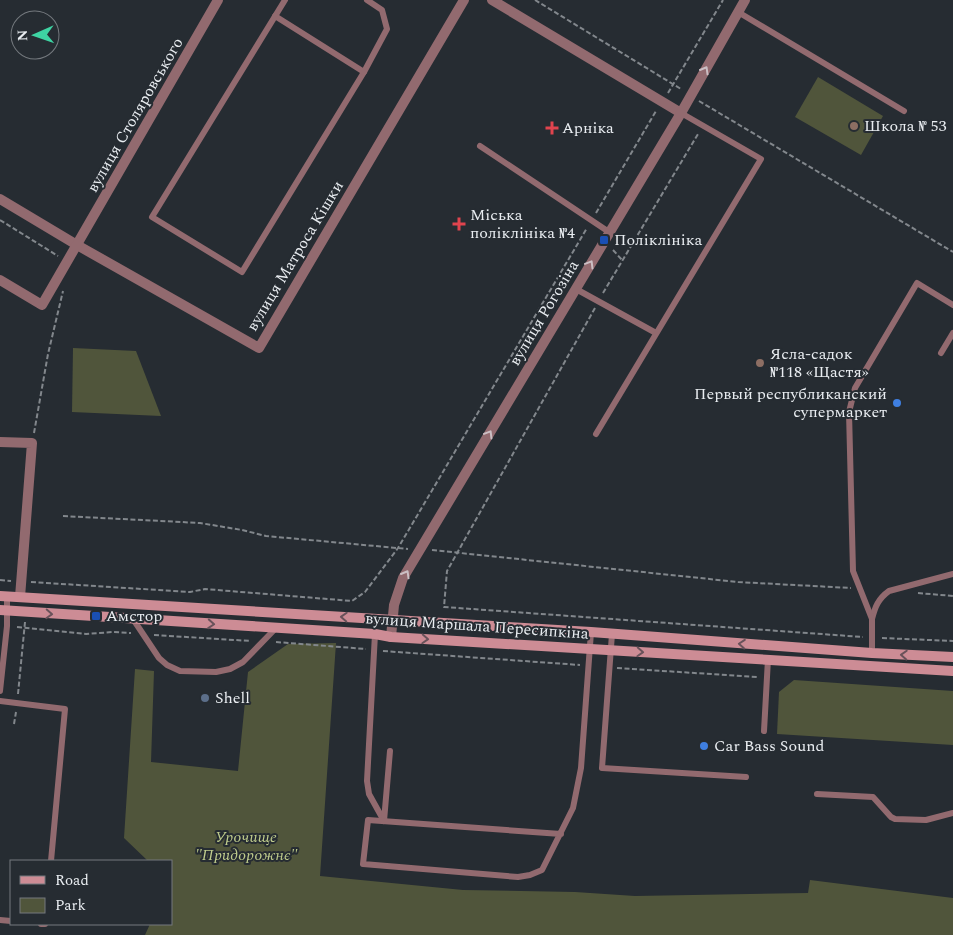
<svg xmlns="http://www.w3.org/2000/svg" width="953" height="935" font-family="Spectral,serif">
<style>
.green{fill:#50553b}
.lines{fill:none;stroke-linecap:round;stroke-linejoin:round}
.path{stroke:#82878c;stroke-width:2;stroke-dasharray:5 2.5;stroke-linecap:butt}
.service{stroke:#926a6f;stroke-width:6}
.minor{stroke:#926a6f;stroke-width:10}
.tertiary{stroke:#926a6f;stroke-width:10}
.secondary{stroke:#cd8c95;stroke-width:10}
.oneway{stroke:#cbbfc4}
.oneway2{stroke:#69525a}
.education-dot{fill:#8d6e63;stroke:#262c32;stroke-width:2}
.health-dot{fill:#e0444e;stroke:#262c32;stroke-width:2}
.transit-dot{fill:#1a4fb4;stroke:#262c32;stroke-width:2}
.shop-dot{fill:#3f7fe0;stroke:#262c32;stroke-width:2}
.service-dot{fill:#5c6f8a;stroke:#262c32;stroke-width:2}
.labels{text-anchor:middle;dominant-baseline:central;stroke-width:4;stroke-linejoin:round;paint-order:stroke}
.street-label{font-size:16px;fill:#e9edf1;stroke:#262c32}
.poi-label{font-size:16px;fill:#e9edf1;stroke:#262c32;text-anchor:start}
.park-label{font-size:16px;font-style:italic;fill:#bfcc8c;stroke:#262c32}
</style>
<rect width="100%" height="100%" fill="#262c32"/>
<!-- green -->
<g class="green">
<path d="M818,77L883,116L861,155L795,117Z"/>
<path d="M73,348L136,351L161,416L72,412Z"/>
<path d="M336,643L320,876L463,890L575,892L635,896L808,893L810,880L953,898V935H145L150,924H171V861H148L124,838L135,669L154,671L151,762L238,771L248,672L288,644Z"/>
<path d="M794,680L953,691V745L777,734L779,692Z"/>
</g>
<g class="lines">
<!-- path -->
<g class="path">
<path d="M535,0L681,89"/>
<path d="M668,93L723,0"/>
<path d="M699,101L953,252"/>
<path d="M596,213L656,111"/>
<path d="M0,220L58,256"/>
<path d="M613,250L623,261"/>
<path d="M603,293L698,134"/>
<path d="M595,308L447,571L444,607L863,637"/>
<path d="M34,433L48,354L63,291"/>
<path d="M63,516L200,523L242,530L266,536L408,549"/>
<path d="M432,550L738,582L851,588"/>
<path d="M0,580L11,581"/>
<path d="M31,582L190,592L205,589L352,601L365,592L398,548L587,228"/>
<path d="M918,593L953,596"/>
<path d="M17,627L86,634L113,632L131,633"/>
<path d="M154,635L251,641"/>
<path d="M882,638L953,641"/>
<path d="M276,642L366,649"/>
<path d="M383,651L580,665"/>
<path d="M617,668L757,677"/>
<path d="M18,694L25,622"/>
<path d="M14,724L16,712"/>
</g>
<!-- service -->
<g class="service">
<path d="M285,0L152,217L242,272L364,72L387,29L382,10L367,0"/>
<path d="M738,12L904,111"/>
<path d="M275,16L364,72"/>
<path d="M480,146L609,232"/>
<path d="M576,289L656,333"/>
<path d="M941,353L953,333"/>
<path d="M596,434L761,159L681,113"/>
<path d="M133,619L159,658L167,665L180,671L216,672L230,669L243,662L276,628"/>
<path d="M872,619C875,607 878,599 889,591L953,574"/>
<path d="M375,634L367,781L369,794L384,821"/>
<path d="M612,634L602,768L746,777"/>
<path d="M872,653V619L853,571L849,412L855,388L917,283L953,305"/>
<path d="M0,691L7,626V596"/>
<path d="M0,701L65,709L51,861"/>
<path d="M764,731L768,659"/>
<path d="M817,794L873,797L891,817L895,819L926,820L953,813"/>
<path d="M384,821L390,751"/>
<path d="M561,834L368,820L363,864L518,877L530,875L542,870L573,808L581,768L591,632"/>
<path d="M0,920L11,921"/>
<path d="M41,924H45"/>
</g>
<!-- minor -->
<g class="minor">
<path d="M492,0L681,113"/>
<path d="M0,199L77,245L259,348L464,0"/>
<path d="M0,280L42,305L218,0"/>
<path d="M0,442L32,443L20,597"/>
</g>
<!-- tertiary -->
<path class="tertiary" d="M391,637L394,605L403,578L681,113L745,0"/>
<!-- secondary -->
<g class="secondary">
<path d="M0,596L591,632L872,653L953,657"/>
<path d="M0,610L375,634L391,637L953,671"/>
</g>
</g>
<!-- one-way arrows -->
<defs><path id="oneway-chevron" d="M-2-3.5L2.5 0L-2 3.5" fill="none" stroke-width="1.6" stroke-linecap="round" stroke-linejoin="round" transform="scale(1.25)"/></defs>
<g class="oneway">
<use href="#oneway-chevron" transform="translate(705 70) rotate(-60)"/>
<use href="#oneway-chevron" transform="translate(590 264) rotate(-59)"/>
<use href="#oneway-chevron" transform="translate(489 434) rotate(-59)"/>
<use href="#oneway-chevron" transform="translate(406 574) rotate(-60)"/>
</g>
<g class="oneway2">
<use href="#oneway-chevron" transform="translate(49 614) rotate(3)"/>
<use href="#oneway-chevron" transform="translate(344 617) rotate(-177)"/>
<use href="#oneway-chevron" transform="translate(211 624) rotate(4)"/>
<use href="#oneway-chevron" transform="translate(425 639) rotate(3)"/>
<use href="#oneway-chevron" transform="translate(742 644) rotate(-176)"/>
<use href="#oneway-chevron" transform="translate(640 652) rotate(3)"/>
<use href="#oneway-chevron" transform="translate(904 655) rotate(-177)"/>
</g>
<!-- markers -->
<g class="education-dot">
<circle cx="854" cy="126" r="5"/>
<circle cx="760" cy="363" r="5"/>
</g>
<g class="health-dot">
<path d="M549.5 120.5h5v5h5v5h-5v5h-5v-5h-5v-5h5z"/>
<path d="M456.5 216.5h5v5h5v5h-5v5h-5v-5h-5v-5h5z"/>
</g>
<g class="transit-dot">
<rect x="599" y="235" width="10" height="10" rx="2.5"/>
<rect x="91" y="611" width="10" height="10" rx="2.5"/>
</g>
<g class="shop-dot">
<circle cx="897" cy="403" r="5"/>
<circle cx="704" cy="746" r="5"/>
</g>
<circle class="service-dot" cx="205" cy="698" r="5"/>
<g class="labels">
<!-- street labels -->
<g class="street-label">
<text transform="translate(135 115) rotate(-60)">вулиця Столяровського</text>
<text transform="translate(295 256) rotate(-59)">вулиця Матроса Кішки</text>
<text transform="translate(544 313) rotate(-59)">вулиця Рогозіна</text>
<text transform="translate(477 626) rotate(4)">вулиця Маршала Пересипкіна</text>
</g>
<!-- poi labels -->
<g class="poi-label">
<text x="864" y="126">Школа № 53</text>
<text x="562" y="128">Арніка</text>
<text x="470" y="215">Міська<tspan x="470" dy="18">поліклініка №4</tspan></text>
<text x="614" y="240">Поліклініка</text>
<text x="770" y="354">Ясла-садок<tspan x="770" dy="18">№118 «Щастя»</tspan></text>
<text x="887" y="394" text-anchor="end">Первый республиканский<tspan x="887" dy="18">супермаркет</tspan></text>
<text x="106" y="616">Амстор</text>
<text x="215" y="698">Shell</text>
<text x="714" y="746">Car Bass Sound</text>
</g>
<!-- park labels -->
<g class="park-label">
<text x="246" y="837">Урочище<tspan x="246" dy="18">"Придорожнє"</tspan></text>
</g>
</g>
<!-- legend -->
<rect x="10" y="860" width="162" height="65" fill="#262c32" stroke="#74797e"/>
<rect x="20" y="876" width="25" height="8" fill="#cd8c95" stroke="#74797e"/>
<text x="55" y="885" font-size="15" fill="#e9edf1">Road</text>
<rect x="20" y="898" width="25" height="15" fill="#50553b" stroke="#74797e"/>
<text x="55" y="910" font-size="15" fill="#e9edf1">Park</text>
<!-- north arrow -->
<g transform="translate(35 35) rotate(268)"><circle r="24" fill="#262c32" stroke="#74797e"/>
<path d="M0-4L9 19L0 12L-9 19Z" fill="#3ed4a3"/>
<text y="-8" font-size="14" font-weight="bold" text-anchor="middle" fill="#e9edf1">N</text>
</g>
</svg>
